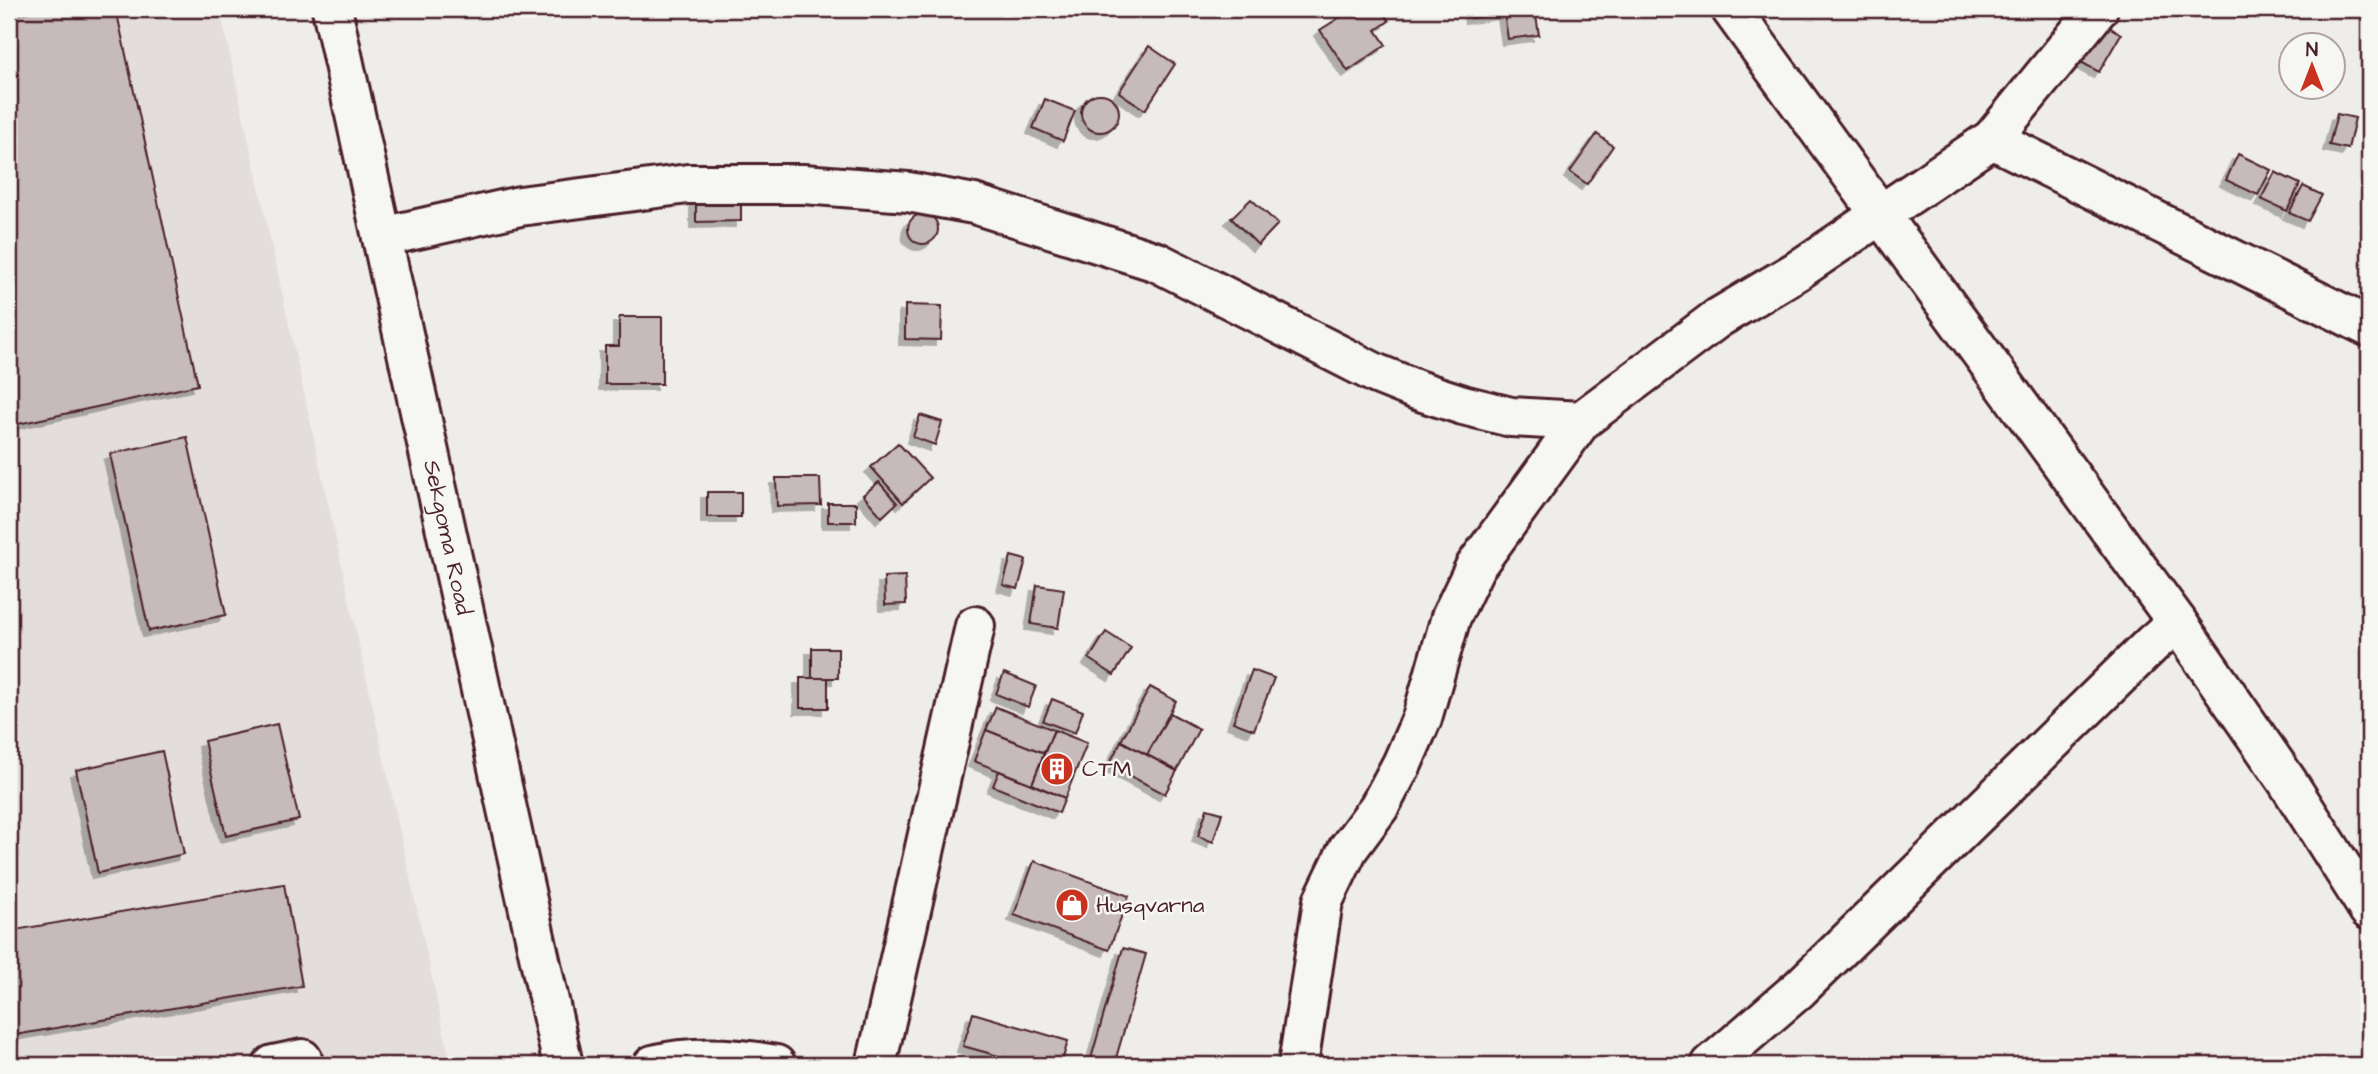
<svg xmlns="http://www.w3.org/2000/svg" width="2378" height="1074" font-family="'Architects Daughter',sans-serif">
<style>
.built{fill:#e3dedc}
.building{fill:#c6babb;stroke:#4a1f2b;stroke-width:2;filter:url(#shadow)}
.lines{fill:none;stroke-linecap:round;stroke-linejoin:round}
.minor-casing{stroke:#4a1f2b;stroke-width:44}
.highway-casing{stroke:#4a1f2b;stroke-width:44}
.minor{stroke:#f6f6f2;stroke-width:38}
.highway{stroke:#f6f6f2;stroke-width:38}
.labels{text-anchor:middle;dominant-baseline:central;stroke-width:5;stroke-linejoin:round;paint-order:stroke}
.street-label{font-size:23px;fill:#4a1f2b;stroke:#f6f6f2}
.poi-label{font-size:23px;fill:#4a1f2b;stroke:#f6f6f2;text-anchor:start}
</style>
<defs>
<filter id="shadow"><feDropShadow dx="-6" dy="6" stdDeviation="0" flood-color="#0004"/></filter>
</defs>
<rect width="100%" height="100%" fill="#efedea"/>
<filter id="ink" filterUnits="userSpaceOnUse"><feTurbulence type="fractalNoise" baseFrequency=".0143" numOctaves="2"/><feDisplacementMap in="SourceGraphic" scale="14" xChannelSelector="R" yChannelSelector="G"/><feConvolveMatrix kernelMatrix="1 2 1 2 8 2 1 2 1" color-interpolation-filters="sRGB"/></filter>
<g filter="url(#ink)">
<!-- built -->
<path class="built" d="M9,9H220L451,1065H9Z"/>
<!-- building -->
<g class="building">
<path d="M42,9H116L198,385L9,426V16Z"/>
<path d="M1353,9H1381L1389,21L1376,30L1386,45L1348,71L1320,30Z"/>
<path d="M1470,9H1535L1539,35L1508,39L1504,13L1471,18Z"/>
<path d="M2100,22L2121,34L2099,72L2079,61Z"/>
<path d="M1149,46L1175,64L1145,110L1119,92Z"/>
<circle cx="1100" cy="113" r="19"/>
<path d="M1045,99L1075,111L1063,141L1033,128Z"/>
<path d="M2337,114L2355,118L2348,149L2329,145Z"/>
<path d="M1597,134L1613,146L1587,184L1570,172Z"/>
<path d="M2238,154L2271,170L2258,195L2226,180Z"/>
<path d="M2275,172L2300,184L2287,211L2261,199Z"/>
<path d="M2303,186L2322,195L2308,221L2289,213Z"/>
<path d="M696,193H741V221L696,222Z"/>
<path d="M1251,199L1278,224L1258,245L1231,218Z"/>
<circle cx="923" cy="229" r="15"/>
<path d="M905,305L942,306L941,340L905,339Z"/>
<path d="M619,317H662V384H605V346H619Z"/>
<path d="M920,415L942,422L935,445L913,437Z"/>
<path d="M187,437L226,615L149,631L110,454Z"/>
<path d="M898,443L930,478L903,503L871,467Z"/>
<path d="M776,478H820L821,505L777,506Z"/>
<path d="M879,482L897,503L882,517L863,495Z"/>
<rect x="707" y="492" width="34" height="25"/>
<rect x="828" y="503" width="28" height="19"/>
<path d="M1011,556L1026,560L1018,589L1003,585Z"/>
<path d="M905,576L906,604L885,605L884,577Z"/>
<path d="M1037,585L1064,589L1058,628L1031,624Z"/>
<path d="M1106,632L1131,648L1114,675L1089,659Z"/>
<rect x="812" y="648" width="26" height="30"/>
<path d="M1252,670L1274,678L1254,730L1233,722Z"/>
<path d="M1004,673L1036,686L1028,707L996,694Z"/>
<rect x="800" y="678" width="28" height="30"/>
<path d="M1150,687L1176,701L1147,755L1121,741Z"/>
<path d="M1052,699L1083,711L1075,733L1043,721Z"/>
<path d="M996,707L1054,730L1044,753L986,730Z"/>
<path d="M1170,713L1199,729L1177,771L1147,755Z"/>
<path d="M277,724L299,820L226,836L204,741Z"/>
<path d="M986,730L1044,753L1032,784L974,761Z"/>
<path d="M1054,730L1087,743L1065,798L1032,784Z"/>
<path d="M1121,741L1177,771L1165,794L1109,765Z"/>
<path d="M162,751L184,854L98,873L76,770Z"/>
<path d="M999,771L1065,798L1059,813L993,786Z"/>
<path d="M1207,809L1222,813L1213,842L1198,836Z"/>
<path d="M1034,861L1129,896L1109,950L1014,915Z"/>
<path d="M284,884L302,986L9,1036V931Z"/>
<path d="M1123,948L1146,954L1114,1065H1101L1090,1062Z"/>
<path d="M973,1013L1068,1041L1061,1065H1031L963,1046Z"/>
</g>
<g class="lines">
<defs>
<g id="minor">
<path d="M1731,9L2177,622L2287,781L2369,910"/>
<path d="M1992,139L2369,327"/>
<path d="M382,237L520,206L688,184H803L908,192L974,204L1157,262L1377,374L1417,390L1463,405L1511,417L1581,421"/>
<path d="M273,1065L302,1059"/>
<path d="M653,1065C692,1055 737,1058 776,1065"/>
<path d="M876,1065L975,626"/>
<path d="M1298,1065L1323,901L1348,849L1379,807L1402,764L1422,718L1451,617L1475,567L1581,421L1718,318L1797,271L1992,139L2098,9"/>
<path d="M1711,1065L1799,989L2153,643L2177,622"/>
</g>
<g id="highway">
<path id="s1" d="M332,9L563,1065"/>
</g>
</defs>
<!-- minor casing -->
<use href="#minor" class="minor-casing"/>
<!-- highway casing -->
<use href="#highway" class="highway-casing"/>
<!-- minor -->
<use href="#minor" class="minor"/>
<!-- highway -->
<use href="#highway" class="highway"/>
</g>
</g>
<!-- icons -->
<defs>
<symbol id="building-disc" viewBox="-11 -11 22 22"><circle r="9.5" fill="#c8321e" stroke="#f6f6f2"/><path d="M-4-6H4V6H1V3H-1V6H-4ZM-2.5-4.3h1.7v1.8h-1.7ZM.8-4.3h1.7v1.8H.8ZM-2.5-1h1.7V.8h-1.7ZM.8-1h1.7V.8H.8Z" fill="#fff"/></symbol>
<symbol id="shop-disc" viewBox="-11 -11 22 22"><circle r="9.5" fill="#c8321e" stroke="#f6f6f2"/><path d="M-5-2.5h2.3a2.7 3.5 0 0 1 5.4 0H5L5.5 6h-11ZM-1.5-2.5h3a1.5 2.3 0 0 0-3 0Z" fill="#fff"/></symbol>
</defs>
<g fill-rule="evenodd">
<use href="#building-disc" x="1038" y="750" width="38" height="38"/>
<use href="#shop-disc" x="1053" y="886" width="38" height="38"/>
</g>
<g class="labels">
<!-- street labels -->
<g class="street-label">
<text stroke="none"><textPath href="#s1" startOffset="541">Sekgoma Road</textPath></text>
</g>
<!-- poi labels -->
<g class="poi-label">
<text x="1082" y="769">CTM</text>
<text x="1096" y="905">Husqvarna</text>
</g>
</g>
<!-- margin -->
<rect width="2378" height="1074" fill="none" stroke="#f6f6f2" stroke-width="35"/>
<rect x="18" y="18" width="2343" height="1039" fill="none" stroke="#4a1f2b" stroke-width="2.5" filter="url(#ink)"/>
<!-- north arrow -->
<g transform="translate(2312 66)"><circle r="33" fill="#f6f6f2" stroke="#b1a0a2" stroke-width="2"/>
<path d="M0-5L12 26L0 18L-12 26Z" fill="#c8321e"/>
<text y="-10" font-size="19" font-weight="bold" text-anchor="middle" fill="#4a1f2b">N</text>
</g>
</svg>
